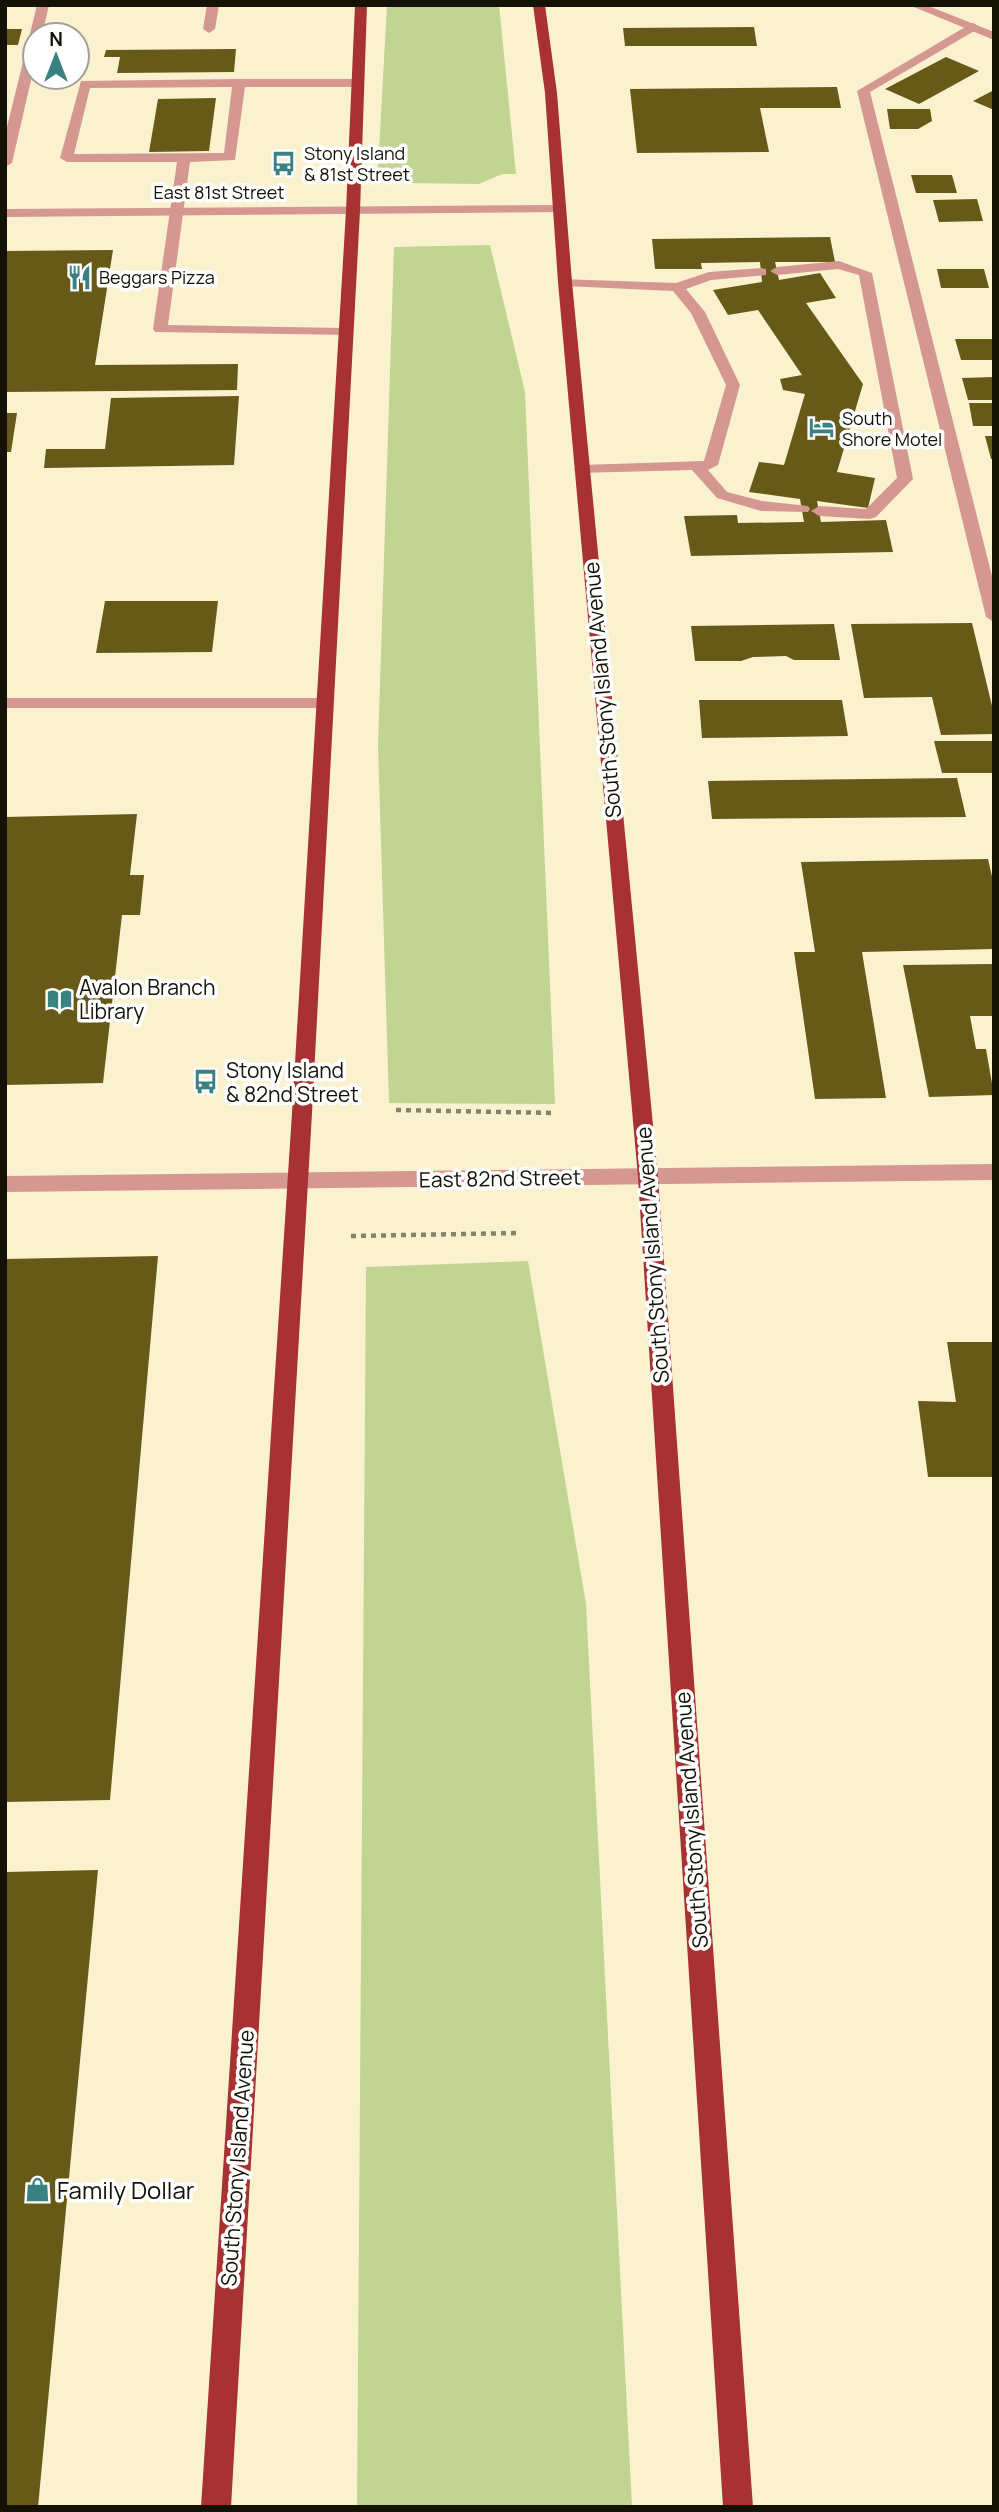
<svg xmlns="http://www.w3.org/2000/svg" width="999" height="2512" font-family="Manrope,sans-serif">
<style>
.green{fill:#c1d492}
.building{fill:#675918}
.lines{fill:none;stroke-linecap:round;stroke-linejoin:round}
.path{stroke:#878169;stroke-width:4.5;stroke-dasharray:5 5;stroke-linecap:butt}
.service{fill:#d49792;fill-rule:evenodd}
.minor{fill:#d49792;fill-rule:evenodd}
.trunk{fill:#a83233;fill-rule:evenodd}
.labels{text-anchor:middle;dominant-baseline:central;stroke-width:7;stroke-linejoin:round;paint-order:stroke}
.far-poi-label{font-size:18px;fill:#141105;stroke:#fefefe;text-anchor:start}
.far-street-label{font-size:18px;fill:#141105;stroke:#fefefe}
.street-label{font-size:21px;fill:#141105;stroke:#fefefe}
.poi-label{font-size:21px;fill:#141105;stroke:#fefefe;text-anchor:start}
.near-poi-label{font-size:24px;fill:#141105;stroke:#fefefe;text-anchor:start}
</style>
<rect width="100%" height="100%" fill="#faf2ce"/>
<!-- green -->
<g class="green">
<path d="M387,5H499L516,174H502L479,184L410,183L400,172L378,169Z"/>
<path d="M490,245L525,392L555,1104L389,1103L378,746L394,247Z"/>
<path d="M528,1261L586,1604L632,2507H357L366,1267Z"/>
</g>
<!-- building -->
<g class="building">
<path d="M754,27L757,46H625L623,28Z"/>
<path d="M5,29H22L18,45H5Z"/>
<path d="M236,49L234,72L117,73L120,57H104L106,50Z"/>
<path d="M946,57L979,71L919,104L885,89Z"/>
<path d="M837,87L841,108H760L769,152L637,153L630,89Z"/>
<path d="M994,90V110L973,101Z"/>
<path d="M216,98L209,151L149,152L158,99Z"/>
<path d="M887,109H930L932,121L918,129H890Z"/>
<path d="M911,175H952L957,193H916Z"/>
<path d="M977,199L983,221L939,222L933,200Z"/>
<path d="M830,237L835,262H775L779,280L820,273L836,298L806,303L863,384L837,472L875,478L868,508L817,501L821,522L886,520L893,552L691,556L684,516L737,515L738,523L804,522L800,499L749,492L759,462L784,465L805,394L783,390L780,379L802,375L758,310L728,315L713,290L762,282L760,262L701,263L702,269H655L652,239Z"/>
<path d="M113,250L95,365L238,364L237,390L5,392V251Z"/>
<path d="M937,269H984L989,288H941Z"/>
<path d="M955,339H994V360H961Z"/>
<path d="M994,377V400H968L962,378Z"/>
<path d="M239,396L234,465L44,468L46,449H105L111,398Z"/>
<path d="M969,403H994V426H973Z"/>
<path d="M5,413H17L11,452H5Z"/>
<path d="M985,436H994V459H991Z"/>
<path d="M105,601H218L212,652L96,653Z"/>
<path d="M972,623L994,714V734L941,735L932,697L864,698L851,624Z"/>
<path d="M834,624L840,660H794L786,656L753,657L741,661H695L691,626Z"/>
<path d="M699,700H842L848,736L702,738Z"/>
<path d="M934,741H994V773H942Z"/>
<path d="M957,778L966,817L712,819L708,781Z"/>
<path d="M137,814L130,875H144L140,915H122L103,1083L5,1085V817Z"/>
<path d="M988,859L994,885V949L862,952L886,1098L815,1099L794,952H815L801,862Z"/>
<path d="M994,964V1016H970L976,1049H986L994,1095L929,1097L903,965Z"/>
<path d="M158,1256L110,1800L5,1802V1259Z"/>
<path d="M947,1342H994V1477H928L918,1401L956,1402Z"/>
<path d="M98,1870L38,2507H5V1872Z"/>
</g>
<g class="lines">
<!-- path -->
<g class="path">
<path d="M396,1110L556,1113"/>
<path d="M351,1236L520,1233"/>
</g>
<!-- service -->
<g class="service">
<path d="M37,5H49L42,35H35V63L12,163L5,167V135Z"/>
<path d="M207,5H219L215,29L209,33L203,29Z"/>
<path d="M972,23L976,24V30L870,92L994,584V622L986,617L857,91Z"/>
<path d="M239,79H356L362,83L356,87H245L235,160L190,162L168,325L346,328L351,329V335L155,332L153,329L177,162H67L60,158L81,81ZM232,87L224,153L74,154L90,88Z"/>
<path d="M839,261L872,273L913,479L876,517L870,519L819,516L811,511L819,506L866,509L897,478L859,275L838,269L777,275L770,271L777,267Z"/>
<path d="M761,268L766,269V275L711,280L686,289L705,312L740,385L718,465L708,470L727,492L762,501L808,506L810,509L808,512L761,511L717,498L692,470L577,473L574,470L582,465L704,461L726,385L691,313L673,291L565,286L558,282L560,279L676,283L709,272Z"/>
<path d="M5,698H324L333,703L324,708H5Z"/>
</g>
<!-- minor -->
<g class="minor">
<path d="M909,5H926L994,32V40Z"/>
<path d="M559,205L566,209L564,212L5,217V209Z"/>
<path d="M994,1164V1180L5,1192V1176Z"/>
</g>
<!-- trunk -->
<g class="trunk">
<path d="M355,5H367L360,211L312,1113L231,2507H201L292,1113L346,211Z"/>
<path d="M533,5H545L557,93L572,282L658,1177L753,2507H723L638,1177L558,282L545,93Z"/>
</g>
</g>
<!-- icons -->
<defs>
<symbol id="bus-bare" viewBox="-9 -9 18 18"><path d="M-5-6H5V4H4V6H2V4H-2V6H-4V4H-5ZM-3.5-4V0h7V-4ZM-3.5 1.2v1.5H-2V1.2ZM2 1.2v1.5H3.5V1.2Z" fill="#3a8282" stroke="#fefefe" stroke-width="2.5" paint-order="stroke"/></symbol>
<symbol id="restaurant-bare" viewBox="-9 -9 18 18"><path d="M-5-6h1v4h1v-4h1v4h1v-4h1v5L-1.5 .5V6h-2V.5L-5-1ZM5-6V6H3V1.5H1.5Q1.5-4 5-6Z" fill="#3a8282" stroke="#fefefe" stroke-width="2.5" paint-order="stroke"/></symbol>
<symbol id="hotel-bare" viewBox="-9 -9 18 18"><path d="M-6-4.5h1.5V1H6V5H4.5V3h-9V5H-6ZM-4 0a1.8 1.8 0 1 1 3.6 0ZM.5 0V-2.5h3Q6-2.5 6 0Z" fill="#3a8282" stroke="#fefefe" stroke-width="2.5" paint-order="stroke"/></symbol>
<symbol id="library-bare" viewBox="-9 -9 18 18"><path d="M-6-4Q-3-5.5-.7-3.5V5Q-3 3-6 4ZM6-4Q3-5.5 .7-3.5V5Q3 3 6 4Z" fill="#3a8282" stroke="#fefefe" stroke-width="2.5" paint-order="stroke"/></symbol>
<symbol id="shop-bare" viewBox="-9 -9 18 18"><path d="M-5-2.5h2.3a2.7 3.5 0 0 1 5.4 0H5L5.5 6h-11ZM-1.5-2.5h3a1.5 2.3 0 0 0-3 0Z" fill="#3a8282" stroke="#fefefe" stroke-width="2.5" paint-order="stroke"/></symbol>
</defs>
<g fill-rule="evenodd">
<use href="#bus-bare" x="266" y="146" width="35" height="35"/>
<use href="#restaurant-bare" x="62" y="260" width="35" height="35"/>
<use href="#hotel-bare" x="804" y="410" width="35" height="35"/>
<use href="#library-bare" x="42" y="982" width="35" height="35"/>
<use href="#bus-bare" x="188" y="1064" width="35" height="35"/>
<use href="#shop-bare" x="20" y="2172" width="35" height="35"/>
</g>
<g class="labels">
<!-- far-poi labels -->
<g class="far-poi-label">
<text x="304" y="153">Stony Island<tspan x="304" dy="21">&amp; 81st Street</tspan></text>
<text x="99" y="277">Beggars Pizza</text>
<text x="842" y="418">South<tspan x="842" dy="21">Shore Motel</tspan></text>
</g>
<!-- far-street labels -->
<g class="far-street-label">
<text x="219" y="192">East 81st Street</text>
</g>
<!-- street labels -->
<g class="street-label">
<text transform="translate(602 690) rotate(-95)">South Stony Island Avenue</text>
<text transform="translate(500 1178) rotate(-1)">East 82nd Street</text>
<text transform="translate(652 1255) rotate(-94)">South Stony Island Avenue</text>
<text transform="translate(691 1820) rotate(-94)">South Stony Island Avenue</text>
<text transform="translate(237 2158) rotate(-86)">South Stony Island Avenue</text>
</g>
<!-- poi labels -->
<g class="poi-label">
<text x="79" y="987">Avalon Branch<tspan x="79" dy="24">Library</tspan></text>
<text x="226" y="1070">Stony Island<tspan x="226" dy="24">&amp; 82nd Street</tspan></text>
</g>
<!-- near-poi labels -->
<g class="near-poi-label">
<text x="57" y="2189">Family Dollar</text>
</g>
</g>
<!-- border -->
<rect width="999" height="2512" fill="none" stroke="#141105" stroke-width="14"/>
<!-- north arrow -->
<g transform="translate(56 56)"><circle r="33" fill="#fefefe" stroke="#a09f9a" stroke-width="2"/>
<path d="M0-5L12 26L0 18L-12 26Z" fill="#3a8282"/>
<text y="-10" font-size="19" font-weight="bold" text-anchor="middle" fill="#141105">N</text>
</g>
</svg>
